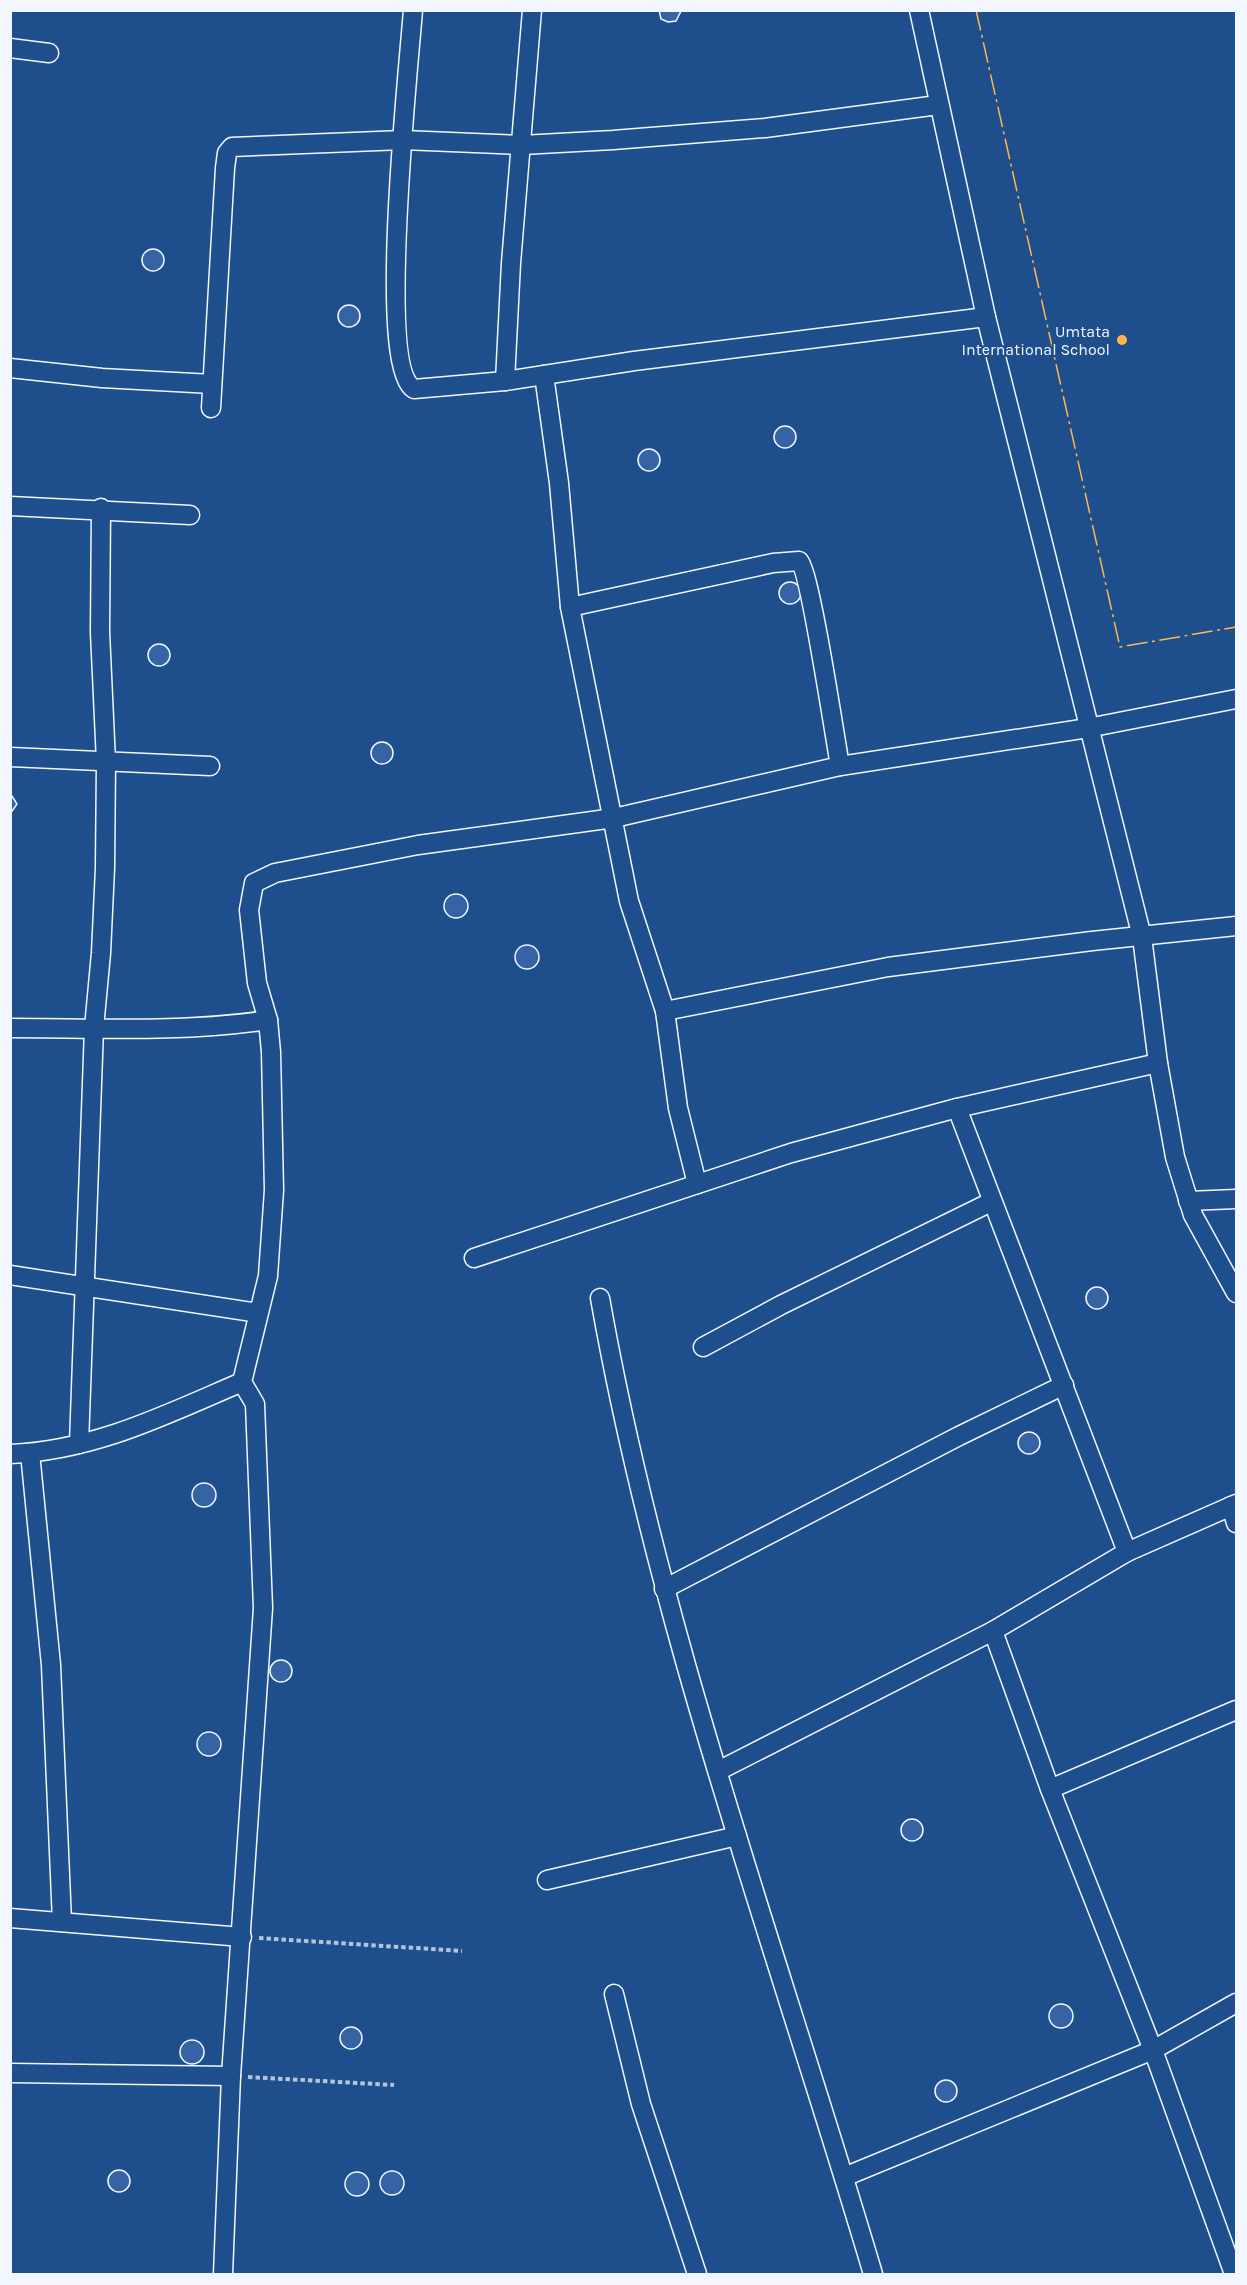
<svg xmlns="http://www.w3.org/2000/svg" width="1247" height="2285" font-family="Karla,sans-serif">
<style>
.building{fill:#3563a3;stroke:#f2f6ff;stroke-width:1.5}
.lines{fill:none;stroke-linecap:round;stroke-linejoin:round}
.minor-casing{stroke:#f2f6ff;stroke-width:21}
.path{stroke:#b3c4dc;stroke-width:4;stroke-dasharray:4.5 3;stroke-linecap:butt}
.minor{stroke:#1f4e8c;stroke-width:18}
.power{stroke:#ffb74d;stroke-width:1.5;stroke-dasharray:21 4.5 3 4.5;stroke-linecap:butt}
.poi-dot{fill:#ffb74d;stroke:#1f4e8c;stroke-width:2}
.labels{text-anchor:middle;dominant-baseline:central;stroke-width:4.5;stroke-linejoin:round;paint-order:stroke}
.poi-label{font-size:16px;fill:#f2f6ff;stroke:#1f4e8c;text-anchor:end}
</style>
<rect width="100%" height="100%" fill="#1f4e8c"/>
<!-- building -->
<g class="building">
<path d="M659,10H681V11L676,21L668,22L661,19Z"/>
<circle cx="153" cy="260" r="11"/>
<circle cx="349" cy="316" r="11"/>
<circle cx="785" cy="437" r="11"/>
<circle cx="649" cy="460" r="11"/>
<circle cx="790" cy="593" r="11"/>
<circle cx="159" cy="655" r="11"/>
<circle cx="382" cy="753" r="11"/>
<path d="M10,793L17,804L10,814Z"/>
<circle cx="456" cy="906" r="12"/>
<circle cx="527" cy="957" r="12"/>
<circle cx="1097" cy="1298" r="11"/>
<circle cx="1029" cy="1443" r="11"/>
<circle cx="204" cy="1495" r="12"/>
<circle cx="281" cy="1671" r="11"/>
<circle cx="209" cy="1744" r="12"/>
<circle cx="912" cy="1830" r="11"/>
<circle cx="1061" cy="2016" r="12"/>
<circle cx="351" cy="2038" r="11"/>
<circle cx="192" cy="2052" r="12"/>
<circle cx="946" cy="2091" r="11"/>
<circle cx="119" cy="2181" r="11"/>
<circle cx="392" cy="2183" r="12"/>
<circle cx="357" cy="2184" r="12"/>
</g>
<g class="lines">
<defs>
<g id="minor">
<path d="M413,10C409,64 376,367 414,389L505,381L634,361L986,317"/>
<path d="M919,10L986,317L1142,937L1158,1063L1175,1157L1193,1215L1236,1293"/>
<path d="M10,48L49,53"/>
<path d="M10,368L102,378L212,384"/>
<path d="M544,375L559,483L570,607L629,901L665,1011L678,1108L697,1184"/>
<path d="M505,381L511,263L532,10"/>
<path d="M211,408L225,168L227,153L232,147L403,140L522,145L613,140L765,128L938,105"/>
<path d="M10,506L190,515"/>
<path d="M570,607L773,563L799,561C810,571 835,738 840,766"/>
<path d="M10,757L210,766"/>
<path d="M665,1011L888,967L1092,941L1236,926"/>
<path d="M10,1028C97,1028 183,1033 268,1020"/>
<path d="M957,1108L1127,1552"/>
<path d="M1188,1201L1236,1199"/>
<path d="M474,1258L791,1153L957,1108L1158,1063"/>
<path d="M10,1275L258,1313"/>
<path d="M600,1298C659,1632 777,1950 873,2274"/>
<path d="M703,1347L781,1305L991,1202"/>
<path d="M79,1444L94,1028L101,953L105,868L106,762L100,632L101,508"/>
<path d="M30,1453L51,1665L62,1922"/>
<path d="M10,1454C94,1451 167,1414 242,1382"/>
<path d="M1231,1506L1236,1523"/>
<path d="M664,1589L959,1436L1064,1385"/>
<path d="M993,1631L1050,1789L1153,2050L1234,2274"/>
<path d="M718,1771L993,1631L1127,1552L1236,1504"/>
<path d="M1050,1789L1236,1710"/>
<path d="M547,1880L737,1836"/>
<path d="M10,1918L242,1937"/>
<path d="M614,1994L641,2104L697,2274"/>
<path d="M10,2073L231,2076"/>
<path d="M844,2177L1153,2050L1236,2003"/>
<path d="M223,2274L231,2076L263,1608L255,1404L242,1382L268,1276L274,1190L271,1052L268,1020L257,983L249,910L254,883L275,873L418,845L614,818L840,766L1088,728L1236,699"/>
</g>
</defs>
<!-- minor casing -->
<use href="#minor" class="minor-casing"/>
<!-- path -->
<g class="path">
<path d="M259,1938L462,1951"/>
<path d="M248,2077L394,2085"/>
</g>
<!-- minor -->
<use href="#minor" class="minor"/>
<!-- power -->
<path class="power" d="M976,10L1120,647L1236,627"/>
</g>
<!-- markers -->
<circle class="poi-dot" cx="1122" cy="340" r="6"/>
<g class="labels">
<!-- poi labels -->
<g class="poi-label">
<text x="1110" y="331">Umtata<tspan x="1110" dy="18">International School</tspan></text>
</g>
</g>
<!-- border -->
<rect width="1247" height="2285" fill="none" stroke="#f2f6ff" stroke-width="24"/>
</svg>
